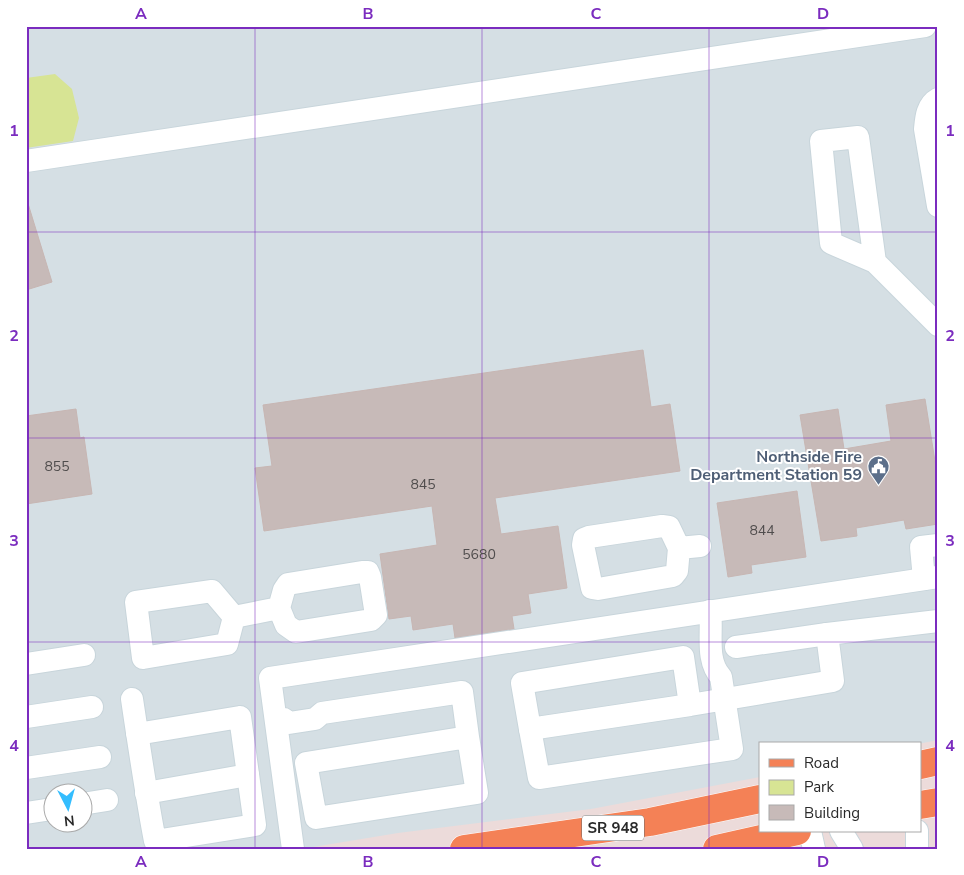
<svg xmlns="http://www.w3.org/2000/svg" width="964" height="875" font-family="'Nunito Sans',sans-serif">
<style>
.airport{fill:#d5dfe4;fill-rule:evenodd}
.green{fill:#d7e494}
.building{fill:#c7bab8;stroke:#c7b6b3}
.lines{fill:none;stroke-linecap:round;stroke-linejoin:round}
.minor-casing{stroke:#c8d5db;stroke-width:24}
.major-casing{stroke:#fff;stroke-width:29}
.minor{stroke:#fff;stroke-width:22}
.major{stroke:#f48156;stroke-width:28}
.grid{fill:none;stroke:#7b2cbf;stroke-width:1;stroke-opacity:0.55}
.labels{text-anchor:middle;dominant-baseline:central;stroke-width:4;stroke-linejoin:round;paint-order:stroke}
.number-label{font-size:14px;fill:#504d4d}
.shield{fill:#fff;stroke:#696969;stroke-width:1}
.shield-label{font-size:15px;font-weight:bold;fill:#292929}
.service-label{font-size:16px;font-weight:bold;fill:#4e5e75;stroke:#fff;text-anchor:end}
.neatline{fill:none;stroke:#7b2cbf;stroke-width:2}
.grid-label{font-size:16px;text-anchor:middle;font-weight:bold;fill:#7b2cbf}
</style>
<rect width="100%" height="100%" fill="#ecdbda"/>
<!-- airport -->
<path class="airport" d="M26,26H938V740L918,744H760V777L591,809L398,833L301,849H26ZM52,792H82V822H52Z"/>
<!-- green -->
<path class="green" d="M55,74L72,89L79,118L73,141L26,148V78Z"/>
<!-- building -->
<g class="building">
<path d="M26,197L52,282L26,290Z"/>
<path d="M643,350L651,407L670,404L680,471L495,498L501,534L558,526L567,588L528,594L531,613L512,616L514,629L455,638L453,624L413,630L411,616L389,619L380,554L437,545L432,506L264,531L255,468L272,466L263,405Z"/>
<path d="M925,399L938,480V524L906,529L904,520L856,528L857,536L821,541L800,415L838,409L844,449L891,441L886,405Z"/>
<path d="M76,409L80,438L84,437L92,494L26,504V416Z"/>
<path d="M797,491L806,557L751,565L752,573L728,577L717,503Z"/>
</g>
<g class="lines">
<defs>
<g id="minor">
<path d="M938,99C927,105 926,118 925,129L938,206"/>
<path d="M26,161L925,26"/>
<path d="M875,262L858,137L821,141L831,243L875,262L938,325"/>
<path d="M679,548L677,571L673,576L598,589L592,588L583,545L584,539L589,537L662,526L669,527L679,548L700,546"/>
<path d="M924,579L921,547L938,545"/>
<path d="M234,617L212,591L136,602L143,658L227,644L234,617L279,608L286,625L296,632L371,620L376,615L370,577L368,572H362L288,584L284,590L279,608"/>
<path d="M736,647L827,634"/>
<path d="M26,664L84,655"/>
<path d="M132,699C139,746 146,794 155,841L255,825L240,717L137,734"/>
<path d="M690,705L530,729L522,683L683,657L690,705L833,681L827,634L938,621"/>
<path d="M26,717L92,707"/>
<path d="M276,720L284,719L289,723L315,719L322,713L462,692L468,737L306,763L316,818L477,793L468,737"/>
<path d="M530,729L539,778L732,749L721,677C705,660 713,632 710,611"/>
<path d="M26,768L100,757"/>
<path d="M146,793L248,775"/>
<path d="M82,804L107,800"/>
<path d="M26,813L52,809"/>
<path d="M810,831L814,849"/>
<path d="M841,831L852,849"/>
<path d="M917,831V849"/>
<path d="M293,849L270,678L938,577"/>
</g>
<g id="major">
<path d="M920,765L938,761"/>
<path d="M920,805L938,802"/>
<path d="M464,849L650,822L760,799"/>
<path d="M717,849L797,831"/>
</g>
</defs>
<!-- minor casing -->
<use href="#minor" class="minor-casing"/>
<!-- major casing -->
<use href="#major" class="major-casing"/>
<!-- minor -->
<use href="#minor" class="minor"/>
<!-- major -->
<use href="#major" class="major"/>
</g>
<!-- grid -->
<path class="grid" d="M255,26V849M482,26V849M709,26V849M26,232H938M26,438H938M26,642H938"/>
<!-- icons -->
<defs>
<symbol id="civic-pin" viewBox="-11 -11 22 30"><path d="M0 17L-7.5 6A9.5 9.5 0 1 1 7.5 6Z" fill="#5c6f8a" stroke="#fff"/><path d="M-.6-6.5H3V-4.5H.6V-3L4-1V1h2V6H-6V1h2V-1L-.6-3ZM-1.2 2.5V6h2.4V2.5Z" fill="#fff"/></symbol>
</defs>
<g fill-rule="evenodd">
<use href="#civic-pin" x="866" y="454" width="25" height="34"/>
</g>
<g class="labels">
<!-- number labels -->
<g class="number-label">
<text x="57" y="466">855</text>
<text x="423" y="484">845</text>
<text x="762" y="530">844</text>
<text x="479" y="554">5680</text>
</g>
<!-- shield labels -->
<rect class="shield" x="582" y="815.5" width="62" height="25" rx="4"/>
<g class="shield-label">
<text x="613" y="828">SR 948</text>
</g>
<!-- service labels -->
<g class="service-label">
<text x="862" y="457">Northside Fire<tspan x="862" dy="18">Department Station 59</tspan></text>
</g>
</g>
<!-- border -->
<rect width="964" height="875" fill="none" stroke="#ffffff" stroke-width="55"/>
<!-- legend -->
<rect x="759" y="742" width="162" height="90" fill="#ffffff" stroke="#a9a9a9"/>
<rect x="769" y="759" width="25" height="8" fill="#f48156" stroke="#a9a9a9"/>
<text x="804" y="768" font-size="15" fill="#292929">Road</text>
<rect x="769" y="780" width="25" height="15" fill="#d7e494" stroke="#a9a9a9"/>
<text x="804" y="792" font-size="15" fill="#292929">Park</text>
<rect x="769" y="805" width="25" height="15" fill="#c7bab8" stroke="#a9a9a9"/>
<text x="804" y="818" font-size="15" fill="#292929">Building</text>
<!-- north arrow -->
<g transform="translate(68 808) rotate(174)"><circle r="24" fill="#ffffff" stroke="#a9a9a9"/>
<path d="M0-4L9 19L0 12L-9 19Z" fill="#34bdfe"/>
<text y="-8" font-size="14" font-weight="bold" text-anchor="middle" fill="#292929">N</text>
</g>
<rect x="28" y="28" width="908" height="820" class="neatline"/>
<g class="grid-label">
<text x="141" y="19">A</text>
<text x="368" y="19">B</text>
<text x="596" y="19">C</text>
<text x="823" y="19">D</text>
<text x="14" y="136">1</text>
<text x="950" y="136">1</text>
<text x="14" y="341">2</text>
<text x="950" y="341">2</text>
<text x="14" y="546">3</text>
<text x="950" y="546">3</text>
<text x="14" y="751">4</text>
<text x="950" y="751">4</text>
<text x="141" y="867">A</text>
<text x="368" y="867">B</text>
<text x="596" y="867">C</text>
<text x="823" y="867">D</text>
</g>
</svg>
